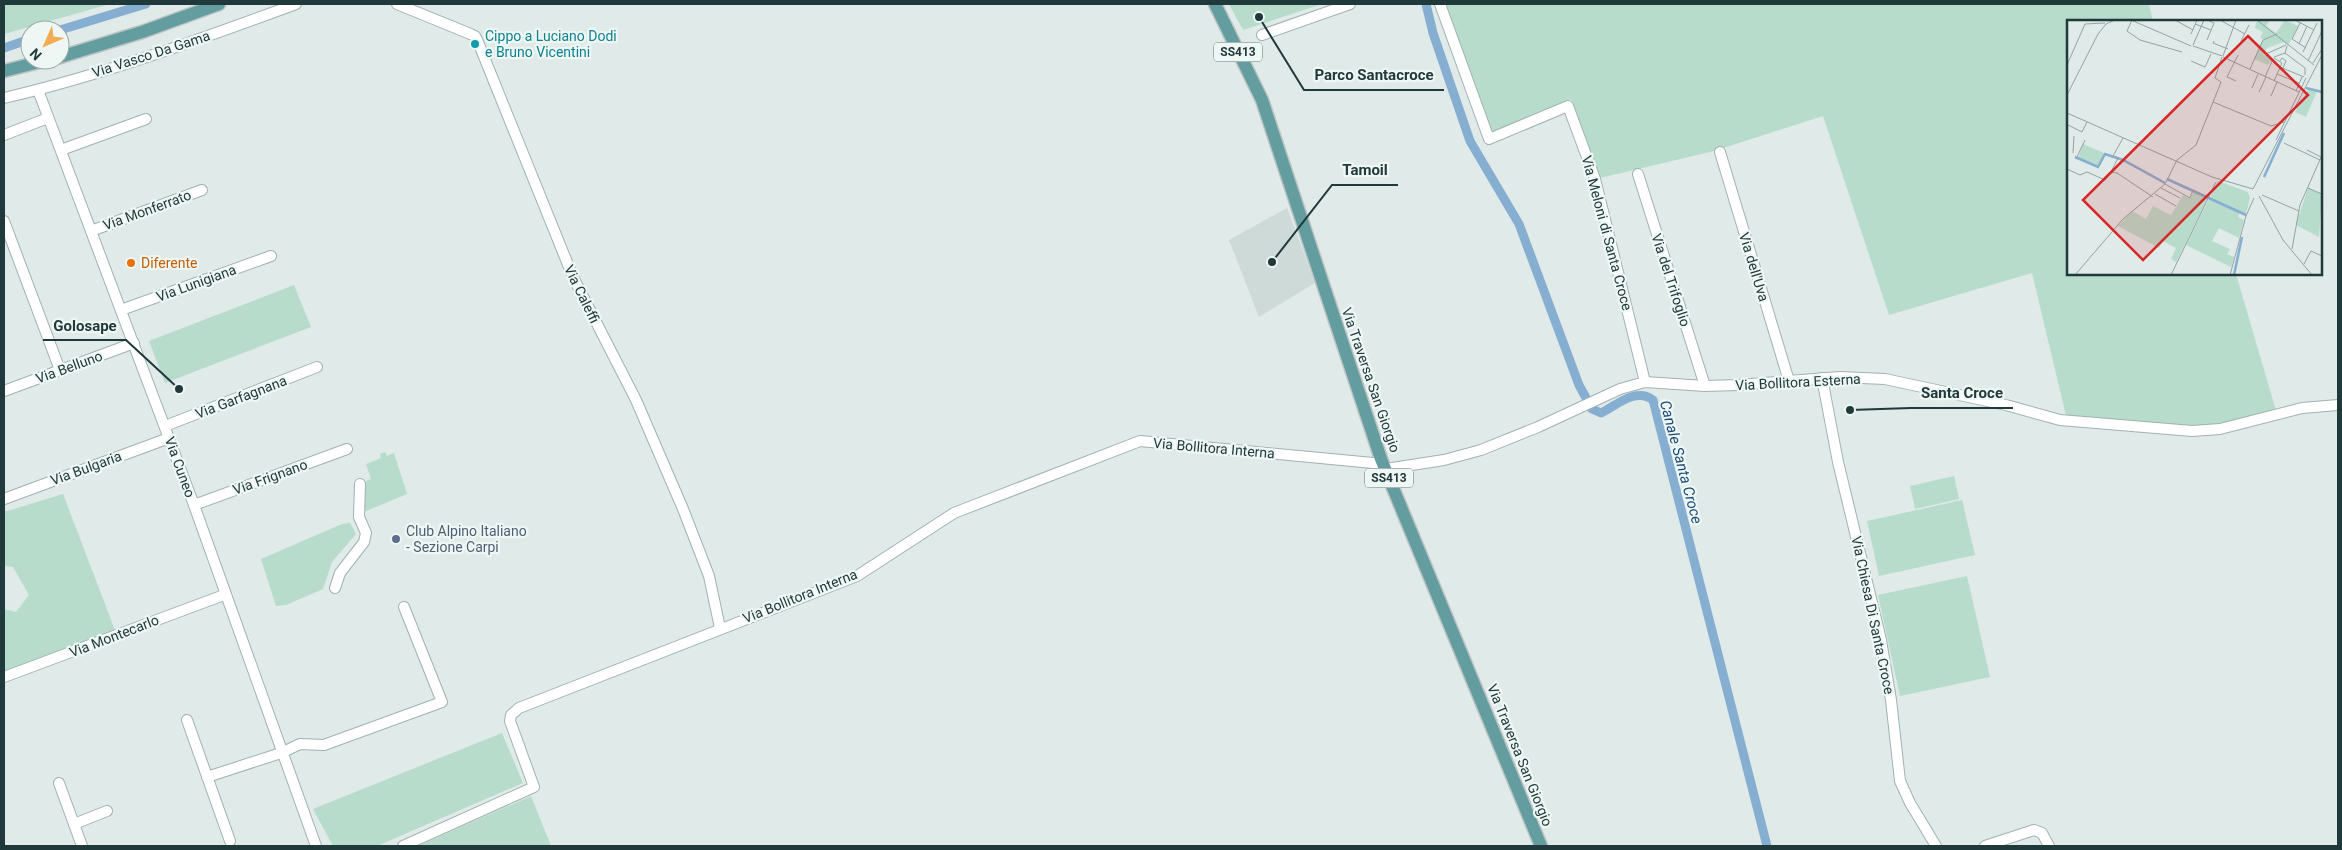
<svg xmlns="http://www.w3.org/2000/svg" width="2342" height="850" font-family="Roboto,sans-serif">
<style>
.built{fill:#cddad8}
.green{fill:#b7dccc}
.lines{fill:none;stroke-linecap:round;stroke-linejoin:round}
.canal{stroke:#86aed0;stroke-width:9}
.minor-casing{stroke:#a2b1b1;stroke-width:12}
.major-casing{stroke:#bcc4c4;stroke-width:15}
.minor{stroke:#fff;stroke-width:10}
.major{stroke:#639da0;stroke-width:12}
.culture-dot{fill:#0f9aa8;stroke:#eff7f5;stroke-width:2}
.food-dot{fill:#e8710a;stroke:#eff7f5;stroke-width:2}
.service-dot{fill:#5c6f8a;stroke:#eff7f5;stroke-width:2}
.labels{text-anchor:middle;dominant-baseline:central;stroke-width:4.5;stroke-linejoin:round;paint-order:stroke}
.shield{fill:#eff7f5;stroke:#5e7272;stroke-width:1}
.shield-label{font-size:12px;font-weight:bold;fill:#20393a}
.culture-label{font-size:14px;fill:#0d838f;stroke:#eff7f5;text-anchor:start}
.street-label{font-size:14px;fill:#20393a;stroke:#eff7f5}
.food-label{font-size:14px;fill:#c56008;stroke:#eff7f5;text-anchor:start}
.service-label{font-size:14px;fill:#4e5e75;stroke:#eff7f5;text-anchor:start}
.water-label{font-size:15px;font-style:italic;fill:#1a4b76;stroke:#eff7f5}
.inset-river{fill:none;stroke:#86aed0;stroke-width:2.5}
.inset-road{fill:none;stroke:#93a3a3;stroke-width:1}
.view{fill:#d62828;fill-opacity:0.15;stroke:#d62828;stroke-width:2.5}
.inset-edge{fill:none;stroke:#20393a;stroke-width:2.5}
.leader{fill:none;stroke:#20393a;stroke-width:2}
.callout-dot{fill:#20393a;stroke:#eff7f5;stroke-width:2}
.callout-label{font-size:15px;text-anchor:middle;font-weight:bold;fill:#20393a;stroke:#eff7f5;stroke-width:4.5;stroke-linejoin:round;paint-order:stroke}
</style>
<rect width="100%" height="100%" fill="#dfeae9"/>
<!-- built -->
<path class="built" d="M1287,208L1315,283L1259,317L1229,240Z"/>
<!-- green -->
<g class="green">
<path d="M4,4H110L4,34Z"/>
<path d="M1229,4H1322L1243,30Z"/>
<path d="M1446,4H2149L2153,21H2068V274H2236L2277,414L2190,436L2068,424L2032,273L1889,315L1823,116L1714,151L1600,178L1571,99L1490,133Z"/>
<path d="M294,285L311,327L165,383L149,341Z"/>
<path d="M385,452L387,456L394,453L407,494L359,514L364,482L371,479L366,464L381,458L380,454Z"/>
<path d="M1954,476L1959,499L1915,509L1910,486Z"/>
<path d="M63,494L118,638L4,682V609L16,612L29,595L13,567L4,566V512Z"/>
<path d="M1962,500L1975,555L1879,576L1867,521Z"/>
<path d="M350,523L356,534L332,562L323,589L286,605L276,606L261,559L342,524Z"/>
<path d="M1967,576L1990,677L1900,696L1878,595Z"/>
<path d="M502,733L523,783L377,846H333L313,809Z"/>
<path d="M531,796L551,846H418Z"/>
</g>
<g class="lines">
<!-- canal -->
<g class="canal">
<path d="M1426,4L1433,33L1470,141L1519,224L1579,385L1592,409L1601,413C1617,405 1636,387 1653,400L1767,846"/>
<path d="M60,30L146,4"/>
<path d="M4,48L30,39"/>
</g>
<defs>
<g id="minor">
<path d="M397,4L468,33L475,36L478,42L573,277L636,400L683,509L709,576L720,628"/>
<path d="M1440,4L1489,139L1568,106L1595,179L1645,382"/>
<path d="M1262,35L1350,4"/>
<path d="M38,90L194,505L316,846"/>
<path d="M4,98C103,75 201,39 296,4"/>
<path d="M4,135L48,118"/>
<path d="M61,150L146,119"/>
<path d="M1720,152L1789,381"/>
<path d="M1638,174L1705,386"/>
<path d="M4,221L60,370"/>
<path d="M91,231L202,190"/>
<path d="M121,310L271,256"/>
<path d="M1822,378L1838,462L1881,640L1891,700L1900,781L1910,803L1936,846"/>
<path d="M4,391L134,343"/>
<path d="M165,426L317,367"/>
<path d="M4,499L169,438"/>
<path d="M194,505L347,449"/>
<path d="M335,588L340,573L364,542L366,533L359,517L360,484"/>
<path d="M4,677L224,595"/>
<path d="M187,720L230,841"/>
<path d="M207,777L281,753L300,744L324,745L442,702L404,607"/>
<path d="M59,783L82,846"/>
<path d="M74,824L107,811"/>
<path d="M403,846L534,787L510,721L511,715L519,708L857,576L954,513L1140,441L1373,463L1386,469L1444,460L1481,450L1538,427L1620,389L1645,382L1705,386L1738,385L1840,377L1885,379L2006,405L2060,420L2192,431L2220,429L2302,408L2338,405"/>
<path d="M1985,846L2034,830L2042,833L2049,846"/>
</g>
<g id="major">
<path d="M1215,4L1262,100L1381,459L1541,846"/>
<path d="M60,57L142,32L219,4"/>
<path d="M4,71L47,60"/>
</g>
</defs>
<!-- minor casing -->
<use href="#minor" class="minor-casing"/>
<!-- major casing -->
<use href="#major" class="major-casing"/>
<!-- minor -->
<use href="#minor" class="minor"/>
<!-- major -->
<use href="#major" class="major"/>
</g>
<!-- markers -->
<circle class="culture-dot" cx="475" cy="44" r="5"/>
<circle class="food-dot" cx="131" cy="263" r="5"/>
<circle class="service-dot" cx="396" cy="539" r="5"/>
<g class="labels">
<!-- shield labels -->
<g class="shield">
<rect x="1214" y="42.5" width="48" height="19" rx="4"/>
<rect x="1365" y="468.5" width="48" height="19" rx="4"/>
</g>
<g class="shield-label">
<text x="1238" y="52">SS413</text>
<text x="1389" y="478">SS413</text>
</g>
<!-- culture labels -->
<g class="culture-label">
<text x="485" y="36">Cippo a Luciano Dodi<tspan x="485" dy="16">e Bruno Vicentini</tspan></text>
</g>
<!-- street labels -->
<g class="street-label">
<text transform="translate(151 54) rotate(-18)">Via Vasco Da Gama</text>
<text transform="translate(147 210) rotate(-20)">Via Monferrato</text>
<text transform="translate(1607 233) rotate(75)">Via Meloni di Santa Croce</text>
<text transform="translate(1754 267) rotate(73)">Via dell'Uva</text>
<text transform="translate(1671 280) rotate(72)">Via del Trifoglio</text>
<text transform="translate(196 283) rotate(-20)">Via Lunigiana</text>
<text transform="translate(582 294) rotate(64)">Via Caleffi</text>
<text transform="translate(69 367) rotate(-20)">Via Belluno</text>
<text transform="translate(1371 380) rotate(71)">Via Traversa San Giorgio</text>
<text transform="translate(1798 382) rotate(-3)">Via Bollitora Esterna</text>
<text transform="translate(241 397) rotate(-21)">Via Garfagnana</text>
<text transform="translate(1214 448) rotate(5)">Via Bollitora Interna</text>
<text transform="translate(180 467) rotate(70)">Via Cuneo</text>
<text transform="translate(86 468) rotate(-20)">Via Bulgaria</text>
<text transform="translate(270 477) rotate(-20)">Via Frignano</text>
<text transform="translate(800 596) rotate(-22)">Via Bollitora Interna</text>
<text transform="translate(1873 615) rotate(78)">Via Chiesa Di Santa Croce</text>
<text transform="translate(114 636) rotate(-21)">Via Montecarlo</text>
<text transform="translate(1520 755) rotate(68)">Via Traversa San Giorgio</text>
</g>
<!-- food labels -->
<g class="food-label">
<text x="141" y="263">Diferente</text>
</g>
<!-- service labels -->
<g class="service-label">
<text x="406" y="531">Club Alpino Italiano<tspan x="406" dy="16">- Sezione Carpi</tspan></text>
</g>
<!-- water labels -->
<g class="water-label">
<text transform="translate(1681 462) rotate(75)">Canale Santa Croce</text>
</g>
</g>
<!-- overview -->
<g transform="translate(2067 20)">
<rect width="255" height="255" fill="#dfeae9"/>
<path d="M190,0H203L199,6L209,13L218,0L231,6L221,26L217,22L200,28L196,34L205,39L201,45L187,39L196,19L193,18L196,12L188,8ZM242,68L250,71L239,97L228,92ZM16,124L37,133L31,147L11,139ZM151,161L181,172L183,178L179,194L173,191L171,197L177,200L172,218L152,208L145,221L163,229L160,234L167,237L164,247L119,225ZM241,168L255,174L252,217L229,205ZM127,171L141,178L109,242L104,239L109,228L96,221L92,228L51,206L65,191L79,199L86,186L104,195L116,175L123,179Z" fill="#b7dccc"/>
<path class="inset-river" d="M239,68L255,72M8,137L31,147L38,134L56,140L98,163M197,157L217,113M100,159L179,195M167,255L175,217"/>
<path class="inset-road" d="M64,0L124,26M65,0L60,11L73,20L115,32M108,0L126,10M140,0L147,3L140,20M153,0L178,14M190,0L247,45M228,0L247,10M233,3L225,19L239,28M128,4L144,10M124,14L130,0M147,21L146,23L161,29M174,21L182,5M232,24L240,6M126,25L137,0M126,26L155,36M236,32L250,3M218,33L238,48V55M199,34L219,25M156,36L169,0M156,37L232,72M207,37L218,33L220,26M124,41L138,47L144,34M213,41L215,38L219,41L216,48M241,41L255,11M246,43L255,29M0,45L18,4L38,3M213,47L237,57M183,49L196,20L210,14M210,54L232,63M198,57L206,39M169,61L160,57L171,35M207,61L215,43L207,38M185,68L191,54M229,71L235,57M192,72L199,57M0,75L31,14L39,4L48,0M204,76L210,62M146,82L204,106L217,102M0,93L145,157L186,169L255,35M1,105L15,112L20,102M209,120L239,58M217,123L253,140M240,130L254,137M6,133L7,116M9,139L18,120M0,149L13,155L20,152L38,160L44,152L50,153L86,177M44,152L51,138L46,136L56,118M98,164L123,178L126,170L142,178M94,168L113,178M241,168L255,174M88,174L109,186M195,175L232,191M192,176L216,220L245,255M225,229L233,185L255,135M237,244L244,231L255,236M8,255L56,199L98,164L110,140L129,125L154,62L148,58L155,37M104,255L149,162M163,255L179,196L187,178"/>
<path class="view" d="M181,16L241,75L76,240L16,180Z"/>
<rect width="255" height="255" class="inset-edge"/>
</g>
<!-- callouts -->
<path class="leader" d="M1259 17L1304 90H1444M1272 262L1332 185H1398M179 389L126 340H43M1850 410L1911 408H2013"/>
<g class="callout-dot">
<circle cx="1259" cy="17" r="5"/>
<circle cx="1272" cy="262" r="5"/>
<circle cx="179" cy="389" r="5"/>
<circle cx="1850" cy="410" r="5"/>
</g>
<g class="callout-label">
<text x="1374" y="80">Parco Santacroce</text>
<text x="1365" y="175">Tamoil</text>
<text x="85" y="331">Golosape</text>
<text x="1962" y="398">Santa Croce</text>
</g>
<!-- border -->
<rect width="2342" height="850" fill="none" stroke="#20393a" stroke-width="10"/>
<!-- north arrow -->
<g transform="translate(45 45) rotate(225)"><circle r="24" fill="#eff7f5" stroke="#9cabaa"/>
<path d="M0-4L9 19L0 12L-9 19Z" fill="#f3ac54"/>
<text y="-8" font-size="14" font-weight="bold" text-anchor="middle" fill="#20393a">N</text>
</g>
</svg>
